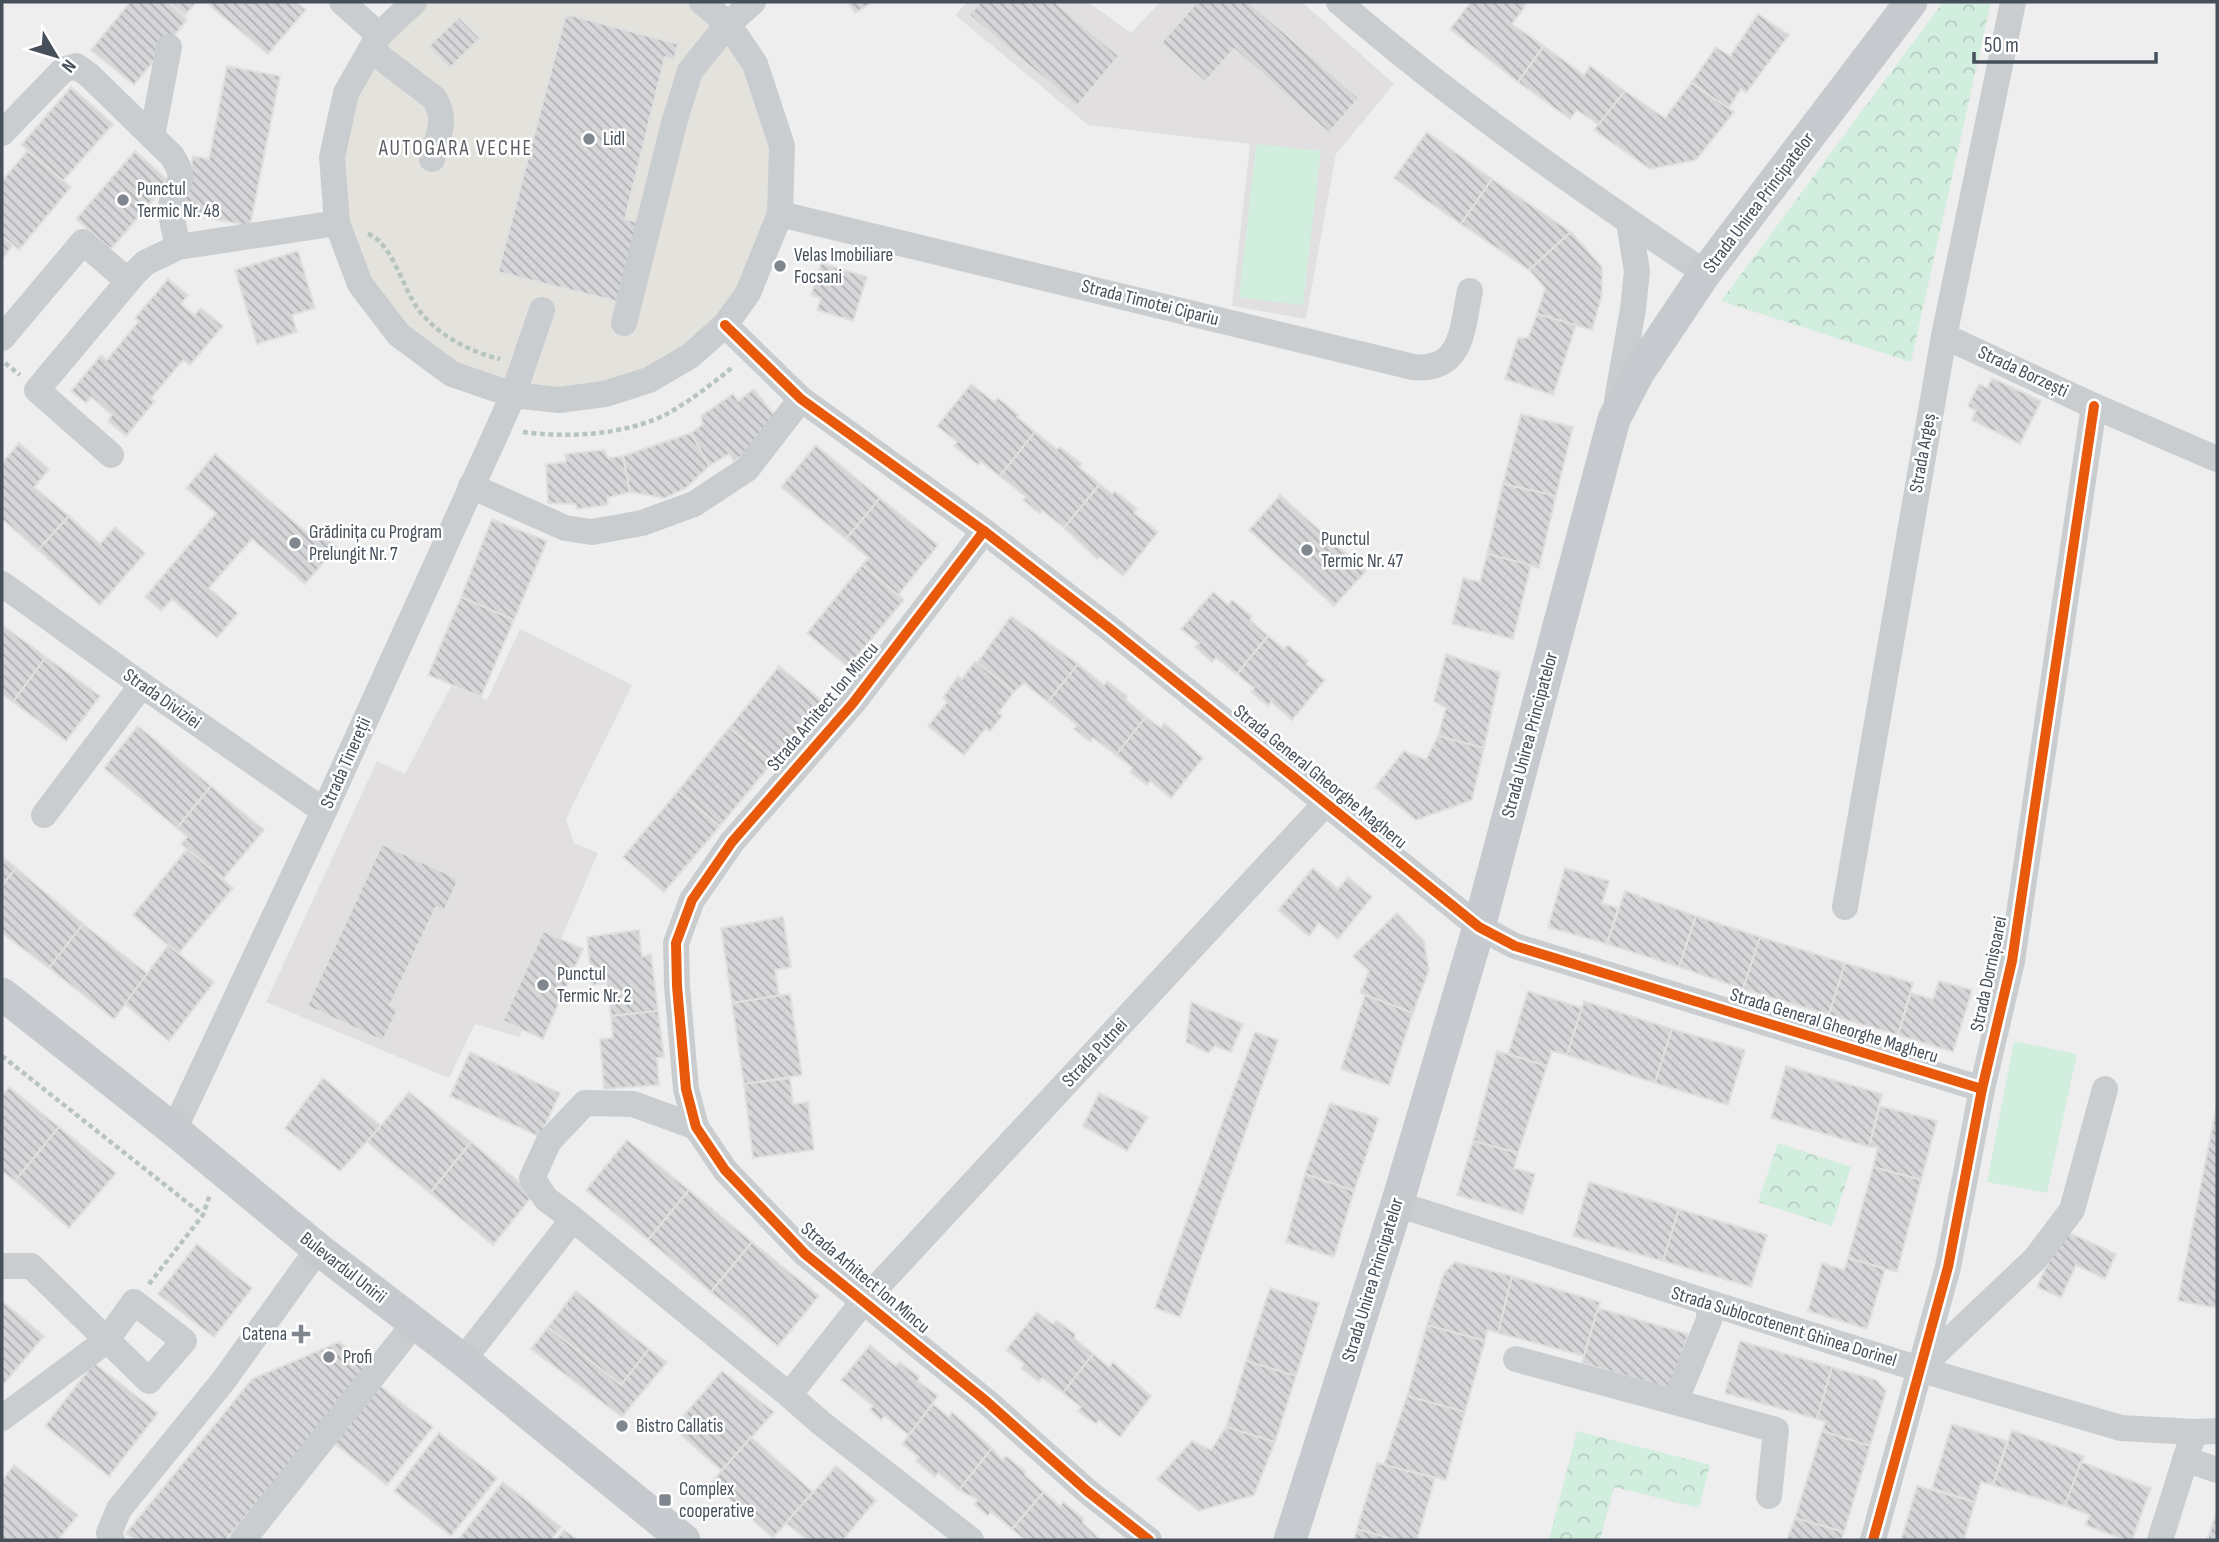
<svg xmlns="http://www.w3.org/2000/svg" width="2219" height="1542" font-family="'Sofia Sans Condensed',sans-serif">
<style>
.commercial{fill:#e4e2dc}
.education{fill:#e1dfe0}
.green{fill:#d2eede}
.park{fill:url(#park-crowns)}
.building{fill:url(#building-back-hatch);stroke:#e0e0e1;stroke-width:2}
.lines{fill:none;stroke-linecap:round;stroke-linejoin:round}
.path{stroke:#b7c4c0;stroke-width:4.5;stroke-dasharray:5 3.5;stroke-linecap:butt}
.minor{stroke:#cacdcf;stroke-width:26}
.major{stroke:#c6c9cd;stroke-width:33}
.cycleway-casing{stroke:#fff;stroke-width:15}
.cycleway{stroke:#e8590c;stroke-width:10}
.poi-dot{fill:#81878e;stroke:#fff;stroke-width:2.5}
.labels{text-anchor:middle;dominant-baseline:central;stroke-width:5;stroke-linejoin:round;paint-order:stroke}
.poi-label{font-size:19px;fill:#46505b;stroke:#fff;text-anchor:start}
.street-label{font-size:19px;fill:#46505b;stroke:#fff}
.neighbourhood-label{font-size:21px;letter-spacing:2px;fill:#5a5d62;stroke:#fff}
</style>
<defs>
<pattern id="park-crowns" width="20" height="18" patternUnits="userSpaceOnUse" patternTransform="scale(1.75)"><rect width="20" height="18" fill="#d2eede"/><path d="M2 6a3 3 0 1 1 6 0M12 15a3 3 0 1 1 6 0" fill="none" stroke="#b6cec1"/></pattern>
<pattern id="building-back-hatch" width="6" height="6" patternUnits="userSpaceOnUse" patternTransform="scale(1.75)"><rect width="6" height="6" fill="#d6d6d8"/><path d="M-1 5l2 2M0 0l6 6M5-1l2 2" fill="none" stroke="#afb0b2"/></pattern>
</defs>
<rect width="100%" height="100%" fill="#efeeee"/>
<!-- commercial -->
<path class="commercial" d="M414,2H702L755,64L780,214L748,293L649,380L513,395L399,335L337,223L346,93Z"/>
<!-- education -->
<g class="education">
<path d="M967,2H1088L1131,33L1160,2H1302L1394,84L1336,154L1306,319L1232,306L1250,144L1088,125L955,15Z"/>
<path d="M520,629L632,685L566,819L574,843L598,853L519,1037L475,1024L449,1078L266,1002L377,761L405,774L451,686L487,700Z"/>
</g>
<!-- green -->
<g class="green">
<path d="M1256,144L1321,151L1303,305L1239,297Z"/>
<path d="M2014,1041L2077,1054L2047,1193L1987,1182Z"/>
</g>
<!-- park -->
<g class="park">
<path d="M1943,2H1991L1911,362L1721,301Z"/>
<path d="M1778,1143L1851,1167L1832,1226L1758,1202Z"/>
<path d="M1577,1431L1710,1465L1699,1508L1614,1487L1600,1540H1549Z"/>
</g>
<!-- building -->
<g class="building">
<path d="M130,2H169L187,20L134,85L91,50Z"/>
<path d="M169,2H197L185,15Z"/>
<path d="M212,2H296L306,10L268,54L209,5Z"/>
<path d="M848,2H873L855,13Z"/>
<path d="M980,2H1055L1119,56L1077,106L969,15Z"/>
<path d="M1197,2H1249L1359,98L1329,133L1234,49L1205,82L1161,43Z"/>
<path d="M1471,2H1522L1526,5L1512,24L1544,46L1518,82L1450,29Z"/>
<path d="M566,14L678,44L674,60L665,57L625,219L641,223L619,302L498,272Z"/>
<path d="M1758,14L1789,35L1746,93L1741,89L1728,109L1691,83L1716,47L1730,56Z"/>
<path d="M459,17L480,38L450,68L429,46Z"/>
<path d="M1544,46L1584,75L1590,66L1625,91L1599,125L1577,110L1570,119L1518,82Z"/>
<path d="M227,66L280,76L250,226L182,213L193,156L209,159Z"/>
<path d="M1691,83L1734,112L1696,160L1650,169L1594,130L1625,91L1665,118Z"/>
<path d="M71,87L113,124L63,181L21,145Z"/>
<path d="M1427,132L1492,179L1461,224L1394,178Z"/>
<path d="M27,151L71,187L19,250L2,236V181Z"/>
<path d="M135,151L169,181L111,249L76,219Z"/>
<path d="M1492,179L1571,232L1529,270L1461,224Z"/>
<path d="M1571,232L1602,267V295L1592,330L1537,314L1545,288L1529,270Z"/>
<path d="M2,236L13,245L2,259Z"/>
<path d="M298,251L315,308L292,315L297,332L257,344L235,270Z"/>
<path d="M821,263L867,277L853,321L817,310L821,298L811,295Z"/>
<path d="M168,279L188,295L181,304L194,315L201,308L223,326L190,365L183,360L151,398L155,401L126,436L108,421L112,415L91,397L86,403L71,391L101,355L107,360L139,321L135,318Z"/>
<path d="M1537,314L1576,325L1553,395L1505,379L1518,338H1528Z"/>
<path d="M1992,378L2041,401L2020,444L1972,420L1976,411L1968,406L1979,384L1987,388Z"/>
<path d="M971,384L994,402L998,398L1019,415L1017,417L1035,432L1000,476L981,462L978,465L954,446L957,442L937,426Z"/>
<path d="M754,389L778,420L759,444L734,461L729,454L709,466L691,433L703,424L701,416L733,394L738,401Z"/>
<path d="M1521,414L1573,427L1556,496L1503,484Z"/>
<path d="M1035,432L1057,449L1060,447L1082,464L1079,467L1100,484L1064,528L1042,510L1040,514L1023,500L1026,497L1000,476Z"/>
<path d="M691,433L709,466L686,488L665,498L630,492L623,456Z"/>
<path d="M19,443L49,469L34,487L69,516L38,550L2,519V463Z"/>
<path d="M816,445L880,498L846,539L781,487Z"/>
<path d="M604,450L608,458L623,456L630,492L607,498L608,505L577,509L576,504L548,503L546,464L566,462L565,454Z"/>
<path d="M215,454L313,538L319,532L337,547L305,584L252,539L209,588L238,613L217,638L172,599L161,611L145,597L216,513L186,488Z"/>
<path d="M1100,484L1112,494L1115,491L1137,509L1134,513L1158,532L1123,576L1100,557L1097,559L1064,528Z"/>
<path d="M1503,484L1556,496L1539,568L1487,554Z"/>
<path d="M1280,495L1366,571L1334,606L1249,530Z"/>
<path d="M880,498L938,545L898,595L862,565L869,558L846,539Z"/>
<path d="M69,516L100,544L115,527L145,553L100,605L38,550Z"/>
<path d="M492,519L547,541L514,620L461,597Z"/>
<path d="M1487,554L1531,565L1513,639L1452,624L1463,578L1480,582Z"/>
<path d="M862,565L904,600L848,667L807,633Z"/>
<path d="M1213,592L1228,605L1232,600L1252,616L1250,620L1268,636L1237,674L1216,658L1212,662L1195,647L1199,643L1181,629Z"/>
<path d="M461,597L514,620L481,697L428,675Z"/>
<path d="M1011,616L1078,664L1048,702L1024,683L1014,692L977,663Z"/>
<path d="M2,625L46,657L13,702L2,694Z"/>
<path d="M1268,636L1284,649L1288,645L1308,661L1306,664L1325,680L1292,720L1271,702L1268,706L1251,692L1254,688L1237,674Z"/>
<path d="M1446,654L1500,673L1484,748L1438,736L1446,708L1434,701Z"/>
<path d="M46,657L100,696L66,741L13,702Z"/>
<path d="M975,661L1014,692L998,713L1002,716L990,731L986,728L964,755L928,726L947,702L943,698L958,676L962,679Z"/>
<path d="M1078,664L1104,685L1107,681L1127,696L1126,700L1146,717L1116,755L1093,738L1090,742L1074,729L1077,725L1048,702Z"/>
<path d="M779,666L822,701L772,763L729,728Z"/>
<path d="M1146,717L1161,728L1164,723L1203,758L1171,798L1150,781L1147,785L1130,772L1133,768L1116,755Z"/>
<path d="M138,726L211,786L177,828L104,768Z"/>
<path d="M729,728L772,763L720,826L678,791Z"/>
<path d="M1438,736L1484,748L1472,800L1416,820L1375,787L1404,751L1426,760Z"/>
<path d="M211,786L264,830L223,879L181,844L187,837L177,828Z"/>
<path d="M678,791L720,826L664,892L623,857Z"/>
<path d="M382,844L459,879L444,911L436,907L390,1005L398,1009L383,1041L307,1006Z"/>
<path d="M187,849L233,888L178,954L133,915Z"/>
<path d="M2,856L16,868L2,886Z"/>
<path d="M16,868L83,924L49,968L2,933V886Z"/>
<path d="M1313,868L1338,889L1348,877L1372,897L1338,939L1319,923L1309,936L1278,910Z"/>
<path d="M1565,868L1609,881L1602,903L1618,908L1607,944L1548,927Z"/>
<path d="M1625,891L1696,916L1679,967L1607,944Z"/>
<path d="M1397,913L1424,941L1429,970L1413,1013L1360,993L1369,971L1353,956Z"/>
<path d="M1696,916L1760,937L1743,989L1679,967Z"/>
<path d="M783,917L791,967L775,970L779,996L732,1003L721,928Z"/>
<path d="M83,924L148,974L114,1019L49,968Z"/>
<path d="M639,930L642,957L651,954L658,1011L611,1016L607,983L592,985L587,937Z"/>
<path d="M543,931L583,949L543,1039L503,1021Z"/>
<path d="M1760,937L1845,963L1829,1015L1743,989Z"/>
<path d="M168,945L214,982L169,1041L125,1004Z"/>
<path d="M1845,963L1913,983L1898,1035L1829,1015Z"/>
<path d="M1939,981L1972,990L1953,1052L1898,1035L1911,993L1933,999Z"/>
<path d="M1528,991L1582,1008L1567,1055L1552,1051L1547,1066L1508,1054Z"/>
<path d="M790,994L802,1075L744,1084L732,1003Z"/>
<path d="M1365,995L1413,1013L1389,1085L1341,1069Z"/>
<path d="M1584,1001L1672,1029L1655,1083L1567,1055Z"/>
<path d="M1191,1002L1243,1024L1231,1052L1215,1046L1208,1053L1186,1042Z"/>
<path d="M658,1011L664,1057L657,1058L659,1085L604,1089L600,1039L613,1038L611,1016Z"/>
<path d="M1672,1029L1745,1050L1728,1105L1655,1083Z"/>
<path d="M1255,1032L1278,1040L1180,1317L1155,1308Z"/>
<path d="M1497,1051L1547,1066L1518,1153L1473,1141Z"/>
<path d="M470,1052L560,1093L540,1137L450,1096Z"/>
<path d="M1786,1066L1882,1094L1869,1147L1771,1118Z"/>
<path d="M323,1078L381,1126L340,1171L285,1128Z"/>
<path d="M790,1078L793,1104L808,1102L814,1150L753,1158L744,1084Z"/>
<path d="M9,1087L59,1127L15,1181L2,1171V1096Z"/>
<path d="M409,1092L471,1142L430,1193L367,1142Z"/>
<path d="M1099,1093L1148,1117L1127,1151L1083,1126Z"/>
<path d="M1330,1103L1379,1118L1354,1191L1305,1174Z"/>
<path d="M2217,1103V1308L2178,1301Z"/>
<path d="M1880,1106L1937,1121L1921,1180L1873,1167L1878,1147H1869Z"/>
<path d="M59,1127L116,1173L69,1228L15,1181Z"/>
<path d="M627,1140L689,1190L648,1240L586,1190Z"/>
<path d="M1473,1141L1518,1153L1514,1168L1535,1174L1523,1214L1457,1195Z"/>
<path d="M471,1142L534,1194L493,1245L430,1193Z"/>
<path d="M1873,1167L1921,1180L1897,1272L1848,1258Z"/>
<path d="M1305,1174L1354,1191L1334,1257L1286,1242Z"/>
<path d="M1589,1182L1679,1209L1663,1261L1573,1236Z"/>
<path d="M689,1190L752,1242L711,1292L648,1240Z"/>
<path d="M1679,1209L1767,1235L1751,1287L1663,1261Z"/>
<path d="M2063,1230L2116,1254L2105,1279L2076,1265L2061,1298L2037,1287Z"/>
<path d="M752,1242L819,1296L778,1346L711,1292Z"/>
<path d="M197,1244L252,1288L214,1337L158,1294Z"/>
<path d="M1848,1258L1885,1269L1867,1329L1808,1311L1822,1263L1844,1270Z"/>
<path d="M1455,1262L1512,1276L1498,1333L1487,1330L1485,1341L1427,1325L1444,1273Z"/>
<path d="M1512,1276L1600,1302L1584,1356L1498,1333Z"/>
<path d="M1270,1288L1319,1303L1296,1376L1246,1361Z"/>
<path d="M576,1291L649,1349L621,1385L548,1327Z"/>
<path d="M2,1301L44,1336L2,1386Z"/>
<path d="M1598,1308L1688,1334L1671,1389L1582,1363Z"/>
<path d="M1037,1312L1053,1324L1056,1320L1075,1334V1339L1093,1354L1063,1393L1042,1378L1039,1382L1021,1368L1024,1364L1006,1350Z"/>
<path d="M1427,1325L1485,1341L1465,1412L1407,1396Z"/>
<path d="M548,1327L621,1385L649,1349L667,1362L622,1417L531,1349Z"/>
<path d="M1740,1341L1832,1367L1817,1419L1725,1393Z"/>
<path d="M339,1342L370,1367L226,1540H135L126,1533L252,1379Z"/>
<path d="M870,1345L896,1366L899,1362L919,1377L918,1381L938,1396L909,1435L885,1416L881,1420L870,1410L873,1406L841,1380Z"/>
<path d="M1093,1354L1109,1367L1113,1362L1151,1396L1120,1437L1099,1420L1096,1424L1078,1411L1081,1407L1063,1393Z"/>
<path d="M1246,1361L1296,1376L1275,1442L1226,1427Z"/>
<path d="M94,1363L158,1413L109,1476L45,1426Z"/>
<path d="M1832,1367L1876,1380L1886,1391L1870,1446L1822,1431L1825,1422L1817,1419Z"/>
<path d="M722,1371L774,1412L722,1471L673,1428Z"/>
<path d="M375,1382L433,1427L387,1485L330,1440Z"/>
<path d="M1407,1396L1465,1412L1446,1480L1384,1465Z"/>
<path d="M933,1404L949,1417L952,1412L992,1448L959,1490L938,1473L935,1477L916,1461L919,1457L902,1444Z"/>
<path d="M1952,1424L2007,1441L1993,1485L1981,1482L1975,1502L1932,1488Z"/>
<path d="M1226,1427L1275,1442L1254,1495L1199,1511L1157,1479L1192,1441L1211,1450Z"/>
<path d="M2012,1430L2084,1456L2065,1506L1993,1485Z"/>
<path d="M1822,1431L1870,1446L1844,1532L1795,1518Z"/>
<path d="M439,1433L497,1478L451,1536L394,1491Z"/>
<path d="M751,1437L813,1492L773,1538L711,1483Z"/>
<path d="M992,1448L1002,1460L1006,1456L1025,1471V1475L1044,1492L1012,1529L991,1512L988,1516L974,1504L978,1500L959,1490Z"/>
<path d="M2081,1462L2151,1488L2132,1540H2125L2085,1525L2090,1515L2065,1506Z"/>
<path d="M1377,1463L1435,1478L1417,1540H1395L1357,1529Z"/>
<path d="M14,1465L78,1515L58,1540H2V1481Z"/>
<path d="M836,1466L876,1500L843,1540H807L786,1523Z"/>
<path d="M503,1482L561,1527L551,1540H458Z"/>
<path d="M1917,1486L1975,1502L1964,1540H1901Z"/>
<path d="M1044,1492L1060,1506L1063,1502L1083,1518V1523L1101,1540H1025L1012,1529Z"/>
<path d="M2217,1511V1540H2207Z"/>
<path d="M1795,1518L1844,1532L1841,1540H1787Z"/>
<path d="M1357,1529L1395,1540H1354Z"/>
<path d="M564,1530L578,1540H556Z"/>
</g>
<g class="lines">
<!-- path -->
<g class="path">
<path d="M368,234C392,242 403,289 418,309C437,335 470,352 500,359"/>
<path d="M5,363L20,375"/>
<path d="M523,432C568,438 621,435 663,416C688,403 712,384 734,366"/>
<path d="M2,1056L203,1215"/>
<path d="M149,1284L203,1215L210,1194"/>
</g>
<!-- minor -->
<g class="minor">
<path d="M342,2L379,35"/>
<path d="M414,2L379,35L346,93L332,157L337,223L360,284L399,335L452,374L513,395L559,400L605,394L649,380L690,356L725,325L748,293L780,214L782,146L755,64L728,24L702,2"/>
<path d="M1339,2C1453,101 1579,188 1705,273"/>
<path d="M371,50L434,98C448,120 438,136 432,159"/>
<path d="M2,133L63,70L76,66L89,75L172,156C191,185 172,183 171,208C171,221 176,235 178,247"/>
<path d="M152,136L169,47"/>
<path d="M780,214L1413,367C1463,372 1462,328 1470,291"/>
<path d="M624,323L674,123L690,71L728,24L753,2"/>
<path d="M725,325L801,399L984,531L1109,628L1479,927L1515,946L1982,1089"/>
<path d="M1944,336L2094,406L2217,459"/>
<path d="M2,338L83,242L128,281"/>
<path d="M1617,400L1633,309L1637,271L1629,222"/>
<path d="M111,455L37,390L134,274L145,263L178,247L337,223"/>
<path d="M471,486L565,528L592,532L642,523L694,504L747,469L801,399"/>
<path d="M984,531L853,703L732,842L692,900L676,943L677,986L686,1089L696,1127L725,1170L805,1254L986,1401L1087,1491L1149,1540"/>
<path d="M2,584L142,685L324,811"/>
<path d="M44,815L142,685"/>
<path d="M1845,907L1944,336L2013,2"/>
<path d="M174,1130L324,811L498,429L513,395L542,310"/>
<path d="M1397,1204L1919,1369L2121,1428L2194,1432L2217,1431"/>
<path d="M573,1219L546,1199L532,1178L549,1141L585,1103L633,1104L696,1127"/>
<path d="M2,1266H31L149,1381L184,1341L134,1302L106,1341L2,1418"/>
<path d="M1516,1359L1675,1402L1709,1320V1304"/>
<path d="M463,1360L573,1219L789,1395L863,1302L1326,803"/>
<path d="M1920,1368L2035,1259L2072,1210L2105,1089"/>
<path d="M789,1395L821,1423L971,1540"/>
<path d="M1675,1402L1776,1430L1769,1496"/>
<path d="M2185,1459L2217,1470"/>
<path d="M112,1540L109,1533L119,1509L224,1380L318,1249"/>
<path d="M243,1540L414,1324"/>
<path d="M1873,1540L1948,1267L1982,1089L2012,961L2094,406"/>
<path d="M2160,1540L2194,1432"/>
</g>
<!-- major -->
<g class="major">
<path d="M2,994L174,1130L318,1249L463,1360L684,1540"/>
<path d="M1290,1540L1397,1204L1479,927L1614,419L1638,373L1705,273L1911,2"/>
</g>
<defs>
<g id="cycleway">
<path d="M725,325L801,399L984,531L1109,628L1479,927L1515,946L1982,1089"/>
<path d="M984,531L853,703L732,842L692,900L676,943L677,986L686,1089L696,1127L725,1170L805,1254L986,1401L1087,1491L1149,1540"/>
<path d="M1873,1540L1948,1267L1982,1089L2012,961L2094,406"/>
</g>
</defs>
<!-- cycleway casing -->
<use href="#cycleway" class="cycleway-casing"/>
<!-- cycleway -->
<use href="#cycleway" class="cycleway"/>
</g>
<!-- markers -->
<g class="poi-dot">
<circle cx="589" cy="139" r="7"/>
<circle cx="123" cy="200" r="7"/>
<circle cx="780" cy="266" r="7"/>
<circle cx="295" cy="543" r="7"/>
<circle cx="1307" cy="550" r="7"/>
<circle cx="543" cy="985" r="7"/>
<path d="M297.5 1323.5h7v7h7v7h-7v7h-7v-7h-7v-7h7z"/>
<circle cx="329" cy="1357" r="7"/>
<circle cx="622" cy="1426" r="7"/>
<rect x="658" y="1493" width="14" height="14" rx="3.5"/>
</g>
<g class="labels">
<!-- poi labels -->
<g class="poi-label">
<text x="603" y="139">Lidl</text>
<text x="137" y="189">Punctul<tspan x="137" dy="22">Termic Nr. 48</tspan></text>
<text x="794" y="255">Velas Imobiliare<tspan x="794" dy="22">Focsani</tspan></text>
<text x="309" y="532">Grădinița cu Program<tspan x="309" dy="22">Prelungit Nr. 7</tspan></text>
<text x="1321" y="539">Punctul<tspan x="1321" dy="22">Termic Nr. 47</tspan></text>
<text x="557" y="974">Punctul<tspan x="557" dy="22">Termic Nr. 2</tspan></text>
<text x="287" y="1334" text-anchor="end">Catena</text>
<text x="343" y="1357">Profi</text>
<text x="636" y="1426">Bistro Callatis</text>
<text x="679" y="1489">Complex<tspan x="679" dy="22">cooperative</tspan></text>
</g>
<!-- street labels -->
<g class="street-label">
<text transform="translate(1759 203) rotate(-53)">Strada Unirea Principatelor</text>
<text transform="translate(1150 303) rotate(14)">Strada Timotei Cipariu</text>
<text transform="translate(2023 372) rotate(25)">Strada Borzești</text>
<text transform="translate(1923 453) rotate(-80)">Strada Argeș</text>
<text transform="translate(162 699) rotate(35)">Strada Diviziei</text>
<text transform="translate(823 707) rotate(-50)">Strada Arhitect Ion Mincu</text>
<text transform="translate(1530 735) rotate(-75)">Strada Unirea Principatelor</text>
<text transform="translate(346 763) rotate(-66)">Strada Tinereții</text>
<text transform="translate(1320 777) rotate(39)">Strada General Gheorghe Magheru</text>
<text transform="translate(1989 974) rotate(-78)">Strada Dornișoarei</text>
<text transform="translate(1834 1026) rotate(17)">Strada General Gheorghe Magheru</text>
<text transform="translate(1095 1053) rotate(-47)">Strada Putnei</text>
<text transform="translate(343 1268) rotate(38)">Bulevardul Unirii</text>
<text transform="translate(865 1278) rotate(40)">Strada Arhitect Ion Mincu</text>
<text transform="translate(1373 1280) rotate(-73)">Strada Unirea Principatelor</text>
<text transform="translate(1784 1327) rotate(17)">Strada Sublocotenent Ghinea Dorinel</text>
</g>
<!-- neighbourhood labels -->
<g class="neighbourhood-label">
<text x="456" y="148">AUTOGARA VECHE</text>
</g>
</g>
<!-- border -->
<rect width="2219" height="1542" fill="none" stroke="#46505b" stroke-width="7"/>
<!-- north arrow -->
<g transform="translate(56 56) rotate(128)" stroke="#ffffff" stroke-width="5" paint-order="stroke">
<path d="M0-5L12 26L0 18L-12 26Z" fill="#46505b"/>
<text y="-10" font-size="19" font-weight="bold" text-anchor="middle" fill="#46505b">N</text>
</g>
<!-- scale -->
<path d="M1974 52v10h182v-10" fill="none" stroke="#46505b" stroke-width="3.5"/>
<text x="1984" y="52" font-size="21" fill="#46505b" stroke="#ffffff" stroke-width="5" paint-order="stroke">50 m</text>
</svg>
